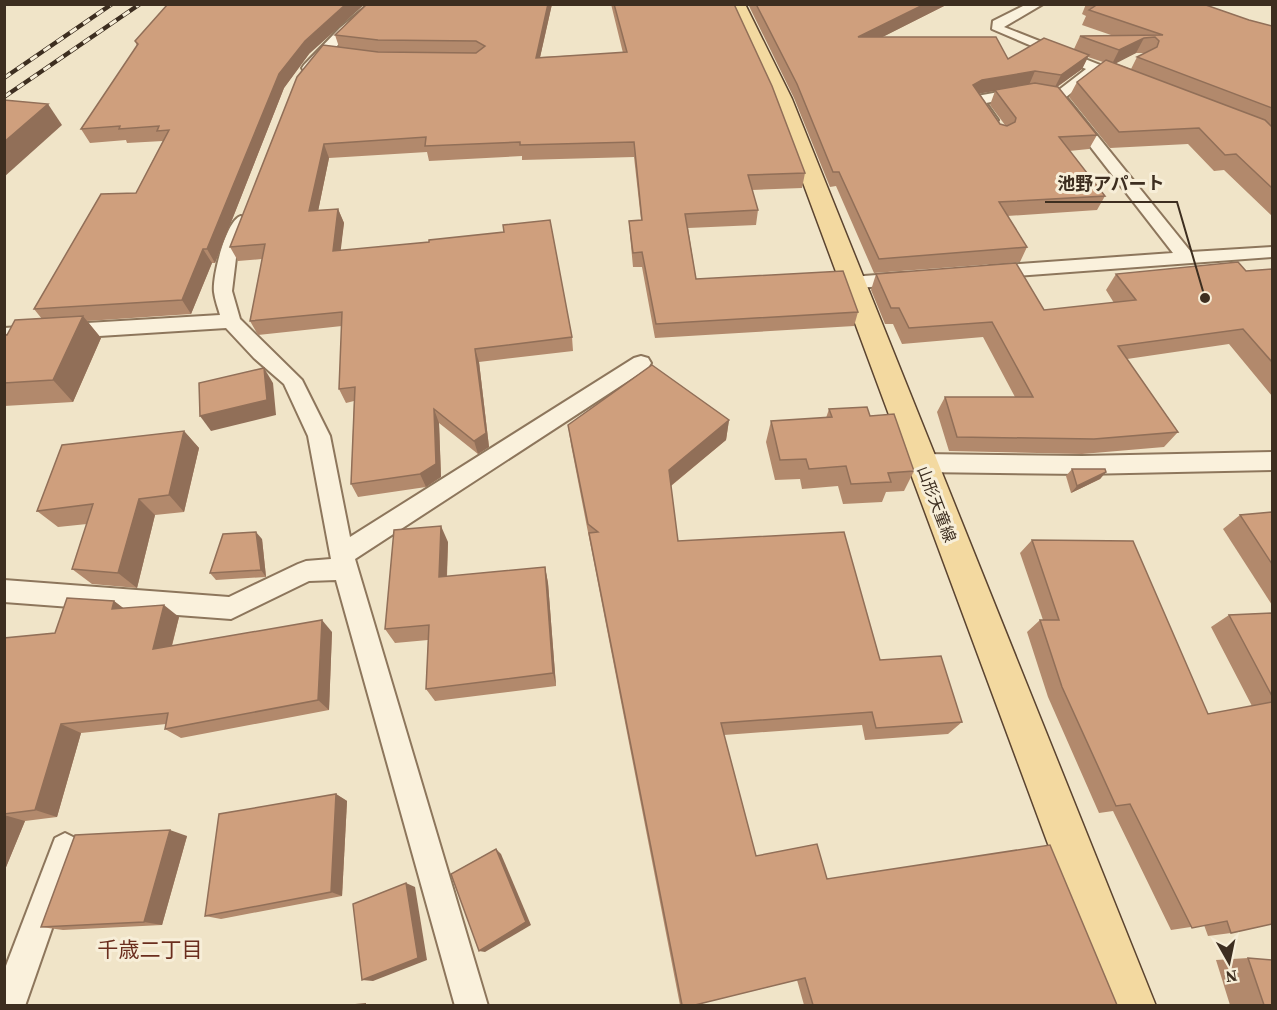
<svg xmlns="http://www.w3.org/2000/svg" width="1277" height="1010" font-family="'Source Serif 4','Noto Sans JP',serif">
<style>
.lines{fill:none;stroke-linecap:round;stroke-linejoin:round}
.lane-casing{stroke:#8d765c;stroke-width:4}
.primary-casing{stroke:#5b4430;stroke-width:3}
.lane{fill:#faf1dc;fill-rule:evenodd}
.primary{fill:#f3d9a0;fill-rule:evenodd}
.rail-casing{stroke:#3d2e20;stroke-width:4.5}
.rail{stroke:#f7eed8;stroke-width:3;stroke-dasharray:8;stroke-linecap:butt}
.wall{fill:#b2896c;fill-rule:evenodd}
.shaded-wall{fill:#916f58}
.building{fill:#cf9f7d;stroke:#916f58;stroke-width:1.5}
.labels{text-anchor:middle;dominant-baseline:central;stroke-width:6;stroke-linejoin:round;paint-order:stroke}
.street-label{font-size:16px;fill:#3d2e20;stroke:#f7eed8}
.near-neighbourhood-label{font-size:21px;fill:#6b2e1e;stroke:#f7eed8}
.leader{fill:none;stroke:#3d2e20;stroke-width:2}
.callout-dot{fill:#3d2e20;stroke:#f7eed8;stroke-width:2}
.callout-label{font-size:18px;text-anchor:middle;font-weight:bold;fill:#3d2e20;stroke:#f7eed8;stroke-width:6;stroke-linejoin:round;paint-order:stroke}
</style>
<rect width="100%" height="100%" fill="#f0e4c8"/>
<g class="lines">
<defs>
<g id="lane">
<path d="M369,4H383L348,34L314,71H304L302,68L304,65L340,28Z"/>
<path d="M1027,4H1043L1004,27L1128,76L1130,79L1123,83L1097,73L1066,97L1191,252L1272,247V257L990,278L984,276L981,272L984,268L990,266L1173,253L1051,96L1086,69L992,29L993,21Z"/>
<path d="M1021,88L1028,92L1026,95L986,103L998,120L991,124L986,123L970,100L977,96Z"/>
<path d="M241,216L249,221L236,258L232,291L240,319L302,380L330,436L350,537L634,358L641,356L648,358L651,363L648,368L355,559L488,1006H455L336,580L309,581L231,619L4,602V580L229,597L298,564L306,561L331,559L308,436L284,384L254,358L226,328L4,342V328L220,315C218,308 215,300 214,292C212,277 226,220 241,216Z"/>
<path d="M903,273L909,275L912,279L909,283L851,289L845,287L842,283L845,279L851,277Z"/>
<path d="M1272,452V470L1082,474L921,472L913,469L910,463L913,457L921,454L1082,456Z"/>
<path d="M65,833L75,838L80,848L25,1006H4V971L55,838Z"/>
</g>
<path id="primary" d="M727,4H745L792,99L1156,1006H1108L772,99Z"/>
</defs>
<!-- lane casing -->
<use href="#lane" class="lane-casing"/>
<!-- primary casing -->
<use href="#primary" class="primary-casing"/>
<!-- lane -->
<use href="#lane" class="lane"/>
<!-- primary -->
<use href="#primary" class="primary"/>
<defs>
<g id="rail">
<path d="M4,78L112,4"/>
<path d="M4,97L140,4"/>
</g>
</defs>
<!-- rail casing -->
<use href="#rail" class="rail-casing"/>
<!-- rail -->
<use href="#rail" class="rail"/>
</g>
<!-- wall -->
<g class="wall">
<path d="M367,4H552L540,57L623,53L611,4H734L805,173L802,188L752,190L758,210L756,225L688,228L696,279L858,312L854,326L655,338L642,267H633L630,235L629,221L641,220L634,157L522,160V156L429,161L427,152L329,158L318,211L338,209L344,223L340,250L572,337L573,351L479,362L489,447L478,454L439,423L441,477L426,487L358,497L351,484L354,401L346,403L339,389L342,326L258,335L250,321L262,259L238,261L230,247L339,47L335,35Z"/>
<path d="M748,4H948L882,37L1008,59L1074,49L1080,36L1111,35L1082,25L1086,16L1082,14L1086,4H1203L1249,20L1272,26V216L1224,170L1214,171L1188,144L1110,148L1069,97L1077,82L1103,62L1088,57L1082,69L1057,87L1097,135L1089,149L1069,151L1105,196L1097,210L1007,216L1027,247L1020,262L874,273L836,186L830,187L794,98ZM1136,53H1145L1137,57L1131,69L1115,63ZM995,91L990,105L1005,125L1000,124L979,93Z"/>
<path d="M135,41L309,54L284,88L215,263H212L191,314L87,321L101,338L73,402L4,406V335L42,319L34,309L136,193L163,141L127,143L126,140L90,143L81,129L137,46Z"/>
<path d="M1272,269V396L1229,344L1127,359L1178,432L1164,447L1082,454L949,451L937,412L945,397H1015L983,337L902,344L893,324H885L871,290L876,274L1044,310L1114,303L1106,290L1116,274L1246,271Z"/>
<path d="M829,409L870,416L914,471L904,491L886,492L882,502L843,504L838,486L802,489L800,479L775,480L766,442L771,421L826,418Z"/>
<path d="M729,420L726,440L671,486L678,541L880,660L962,722L948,734L865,740L862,725L724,735L756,856L827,879L1117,1005H804L797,980L695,1005H680L571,445L568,425Z"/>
<path d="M184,431L199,448L184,512L155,515L137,588L92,584L72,569L87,524L58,527L37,511Z"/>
<path d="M1072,469L1106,472L1100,479L1071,493L1066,476Z"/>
<path d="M1272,512V605L1223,529L1240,515Z"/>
<path d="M262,539L266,577L216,580L210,573Z"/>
<path d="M1032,540L1208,714L1252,706L1211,627L1229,615L1272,613V924L1231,933L1208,936L1204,925L1171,930L1113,811L1099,813L1048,697L1027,632L1040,620H1043L1020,553Z"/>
<path d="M448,542L447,577L545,567L548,583L556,686L435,701L426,689L428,640L395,643L385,629Z"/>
<path d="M114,601L123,608L179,617L172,646L332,632L329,710L181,738L165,729L166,724L81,733L57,817L25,821L4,872V638L55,633Z"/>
<path d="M336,794L347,801L342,896L221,919L205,916Z"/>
<path d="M187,836L162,925L63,930L41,927Z"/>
<path d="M1248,958L1272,1005H1230L1216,960Z"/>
</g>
<!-- shaded-wall -->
<g class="shaded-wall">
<path d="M346,4H365L309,54L284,88L215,263L207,249L279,74L305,41Z"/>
<path d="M548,4H552L537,71L536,58Z"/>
<path d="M925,4H948L855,51L858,37Z"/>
<path d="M1144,38L1136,53L1111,66L1119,50Z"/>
<path d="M1089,55L1082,69L1054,89L1061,75Z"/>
<path d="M1035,71L1029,85L977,94L973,85L982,80Z"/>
<path d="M48,104L62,125L4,177V142Z"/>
<path d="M324,144L329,158L315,226L309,211Z"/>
<path d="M338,209L344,223L339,265L333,251Z"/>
<path d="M203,249L212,263L191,314L182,300Z"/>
<path d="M83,316L101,338L73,402L53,380Z"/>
<path d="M475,349L479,362L489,447L478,454L474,441Z"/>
<path d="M264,368L273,383L276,415L211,431L200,416Z"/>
<path d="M434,409L439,423L441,477L426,487L420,474Z"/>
<path d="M729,420L726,440L668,488L669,470Z"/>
<path d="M184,431L199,448L184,512L169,495Z"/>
<path d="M1106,472L1100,479L1071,493L1077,486Z"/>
<path d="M139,499L155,515L137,588L118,573Z"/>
<path d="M441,526L448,542L446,593L439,577Z"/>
<path d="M256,532L262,539L266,577L261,570Z"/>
<path d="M545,567L548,583L556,686L553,673Z"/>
<path d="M114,601L131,614L112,609Z"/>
<path d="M164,605L179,617L168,660L153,649Z"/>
<path d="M322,620L332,632L329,710L318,700Z"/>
<path d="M61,724L81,733L57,817L35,810Z"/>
<path d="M336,794L347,801L342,896L331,892Z"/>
<path d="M4,815L25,821L4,872Z"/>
<path d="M170,830L187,836L162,925L144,922Z"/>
<path d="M496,849L501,854L531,925L485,952L479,951Z"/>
<path d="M406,883L415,887L427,960L373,981L362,980Z"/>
<path d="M366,1003V1005H355V1004Z"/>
</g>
<!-- building -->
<g class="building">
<path d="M181,4H346L305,41L279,74L207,249H203L182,300L34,309L101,194L136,193L169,130L157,131L159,126L119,129L120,126L81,129L138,44L135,41L167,5H180Z"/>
<path d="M367,4H548L536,58L627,52L614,4H734L772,86L805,173L748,175L758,210L685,214L696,279L843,271L858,312L656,324L642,252L633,253L629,221L642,220L634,142L520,145V142L425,146L426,137L324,144L309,211L338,209L333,251L429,242V240L504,232L503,225L550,220L572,337L475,349L486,433L474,441L434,409L436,464L420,474L351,484L355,387L339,389L342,312L250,321L265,244L230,247L297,77L323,45L378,52L476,53L485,46L476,41L378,40L335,35Z"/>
<path d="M756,4H925L858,37H996L1008,59L1044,38L1089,55L1061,75L1035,71L982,80L973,85L1000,124L1007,126L1015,122L1016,118L995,90L1035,83L1058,87L1097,135L1059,137L1105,196L999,202L1027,247L879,259L839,172H833L797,84Z"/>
<path d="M1098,4H1203L1249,20L1272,26V108L1137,57L1157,47L1159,41L1155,37L1144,38L1119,50L1080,36L1163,35L1089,10Z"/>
<path d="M1106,60L1265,120L1272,127V188L1236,154L1225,155L1199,128L1119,132L1077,82Z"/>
<path d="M4,100L48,104L4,142Z"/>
<path d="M1238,262L1246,271L1272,269V362L1243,329L1118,346L1178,432L1094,439L957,437L945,397H1033L992,322L909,328L899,308H891L876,274L1016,263L1044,310L1136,300L1116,274Z"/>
<path d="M83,316L53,380L4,383V335H7L15,320Z"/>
<path d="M652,365L729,420L669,470L678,541L844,532L880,660L941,656L962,722L876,728L872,712L721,723L756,856L817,844L827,879L1050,845L1117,1005H813L805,978L695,1005H682L589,533L598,532L588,524L568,425Z"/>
<path d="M264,368L267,400L200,416L199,383Z"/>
<path d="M867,407L870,416L894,414L914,471L888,473L891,482L851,484L846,466L809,469L806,459L780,460L771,421L832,417L829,409Z"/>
<path d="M184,431L169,495L139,499L118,573L72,569L93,504L37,511L62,445Z"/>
<path d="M1072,469H1105L1106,472L1077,486Z"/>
<path d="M1272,512V564L1240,515Z"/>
<path d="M441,526L439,577L545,567L553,673L426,689L429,625L385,629L394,530Z"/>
<path d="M256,532L261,570L210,573L223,534Z"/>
<path d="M1032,540L1133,541L1208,714L1272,702V924L1231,933L1227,921L1192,928L1130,804L1116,806L1062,687L1040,620H1059Z"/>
<path d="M67,598L114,601L112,609L164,605L153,649L322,620L318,700L165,729L168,713L61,724L35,810L4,814V638L55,633Z"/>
<path d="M1272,613V696L1229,615Z"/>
<path d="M336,794L331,892L205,916L219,814Z"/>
<path d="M170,830L144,922L41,927L75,835Z"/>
<path d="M496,849L526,922L479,951L451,874Z"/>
<path d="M406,883L418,958L362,980L353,904Z"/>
<path d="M1248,958L1272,960V1005H1264Z"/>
</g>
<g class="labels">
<!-- street labels -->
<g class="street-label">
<text transform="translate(937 504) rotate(69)">山形天童線</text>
</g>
<!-- near-neighbourhood labels -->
<g class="near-neighbourhood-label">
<text x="150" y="949">千歳二丁目</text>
</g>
</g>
<!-- callouts -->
<path class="leader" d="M1205 298L1177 202H1045"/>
<circle class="callout-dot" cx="1205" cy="298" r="6"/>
<g class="callout-label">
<text x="1111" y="190">池野アパート</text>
</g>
<!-- border -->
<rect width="1277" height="1010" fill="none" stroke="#3d2e20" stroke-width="12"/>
<!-- north arrow -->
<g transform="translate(1229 962) rotate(171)" stroke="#f7eed8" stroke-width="4.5" paint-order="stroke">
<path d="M0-4.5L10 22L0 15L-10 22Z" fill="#3d2e20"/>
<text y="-9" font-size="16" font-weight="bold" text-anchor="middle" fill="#3d2e20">N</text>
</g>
</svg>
